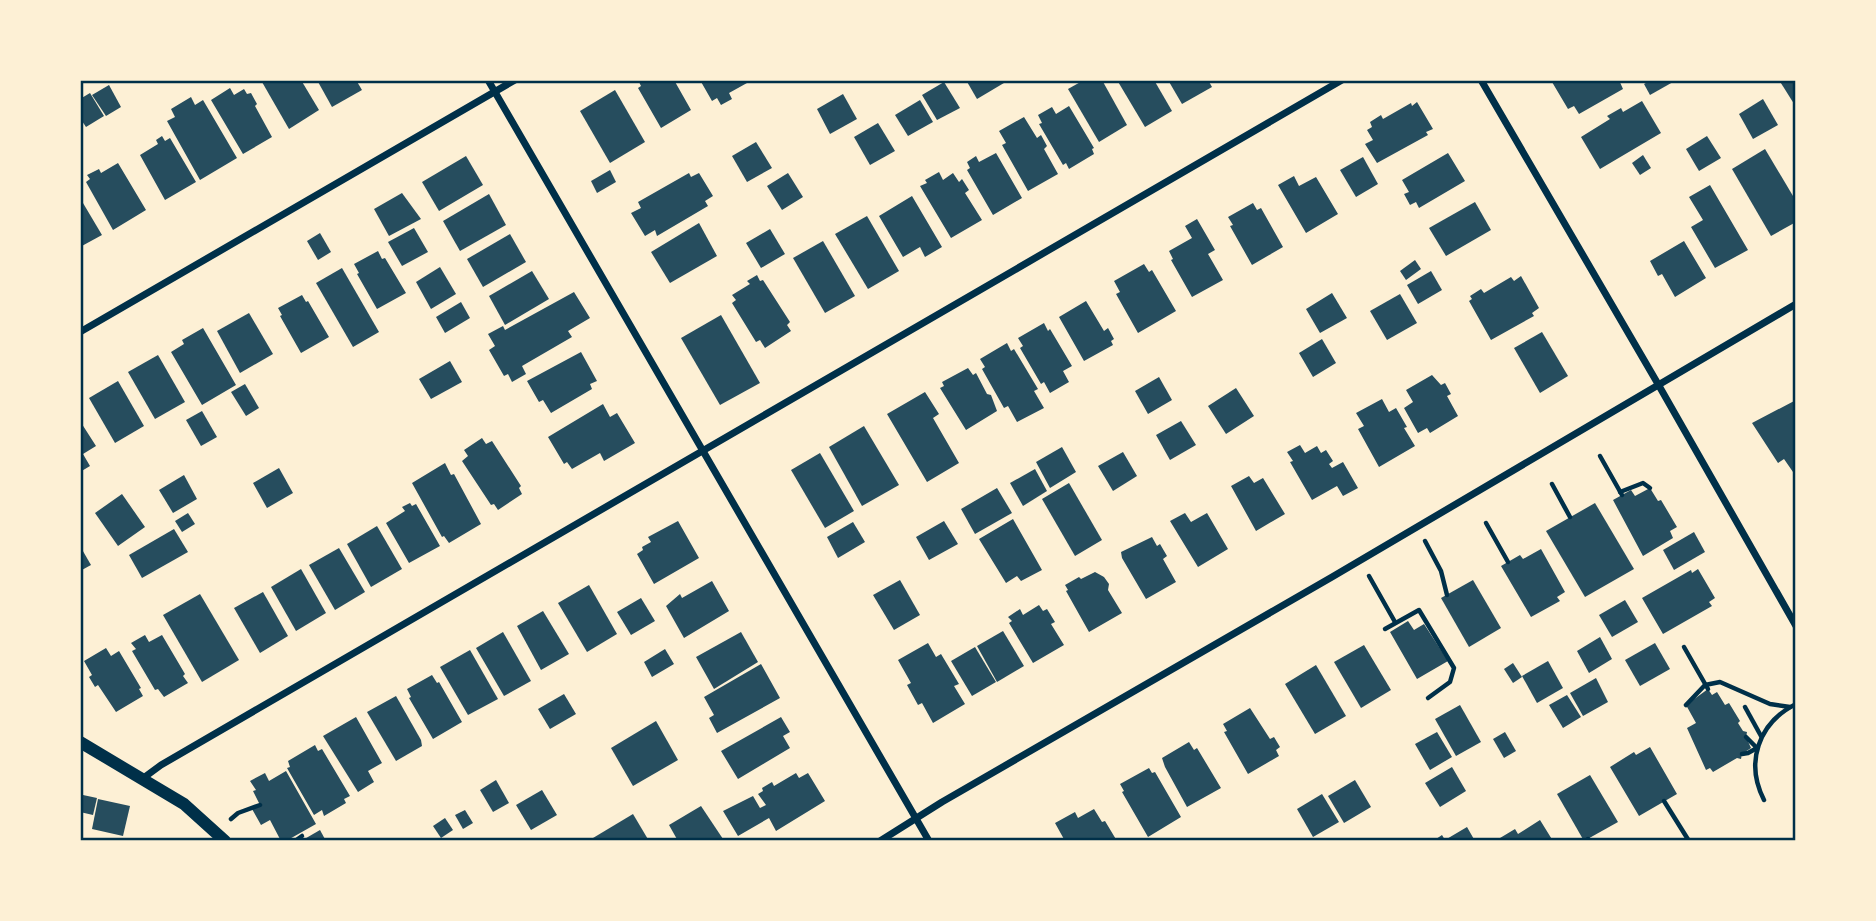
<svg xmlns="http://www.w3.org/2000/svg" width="1876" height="921" font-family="'DM Sans',sans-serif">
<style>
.building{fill:#264d5e}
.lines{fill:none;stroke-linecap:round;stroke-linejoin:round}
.path{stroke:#003049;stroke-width:4.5}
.minor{stroke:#003049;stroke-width:7}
.tertiary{stroke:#003049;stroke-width:12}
.neatline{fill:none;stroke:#003049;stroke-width:2.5}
</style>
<rect width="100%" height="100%" fill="#fdf0d5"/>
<!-- building -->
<g class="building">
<path d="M263,80H301L319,110L289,129L262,82Z"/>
<path d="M317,80H356L362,90L332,107Z"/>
<path d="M638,80H674L691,110L661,128L638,88L641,86Z"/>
<path d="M700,80H745L747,83L729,93L732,99L721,105L717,98L712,101Z"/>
<path d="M966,80H1009L977,99Z"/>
<path d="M1084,80H1102L1127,125L1099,142L1068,89Z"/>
<path d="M1117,80H1154L1172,111L1145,127Z"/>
<path d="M1168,80H1208L1212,87L1182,104Z"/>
<path d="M1555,80H1619L1623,89L1579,114L1574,106L1568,109L1552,82Z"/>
<path d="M1651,80H1672L1673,82L1650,95L1644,84Z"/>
<path d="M1779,80H1796V107Z"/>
<path d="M944,82L960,108L937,120L922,95Z"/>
<path d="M109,85L121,107L106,116L92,95Z"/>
<path d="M230,88L234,95L244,89L247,94L251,93L257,104L255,106L272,137L243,154L211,100Z"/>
<path d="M615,90L645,142L610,163L580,111Z"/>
<path d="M90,93L104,116L86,127L80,118V99Z"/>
<path d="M843,94L857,119L830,134L817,109Z"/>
<path d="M191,97L195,105L203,100L237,158L200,180L167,121L175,117L171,109Z"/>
<path d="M1763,99L1778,125L1753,139L1739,114Z"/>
<path d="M920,100L933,122L908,136L895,115Z"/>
<path d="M1642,101L1661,133L1600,169L1581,137L1610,119L1607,116L1621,108L1623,112Z"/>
<path d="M1417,102L1433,129L1426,132L1428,135L1377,163L1365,144L1373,140L1367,130L1372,127L1370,122L1381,115L1383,119L1411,103L1412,106Z"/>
<path d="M1069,106L1094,148L1092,149L1094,154L1069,169L1066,163L1063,165L1039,124L1042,123L1038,115L1052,107L1056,114Z"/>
<path d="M1024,117L1037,138L1041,135L1047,146L1044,149L1058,174L1028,191L1002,145L1006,143L999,131Z"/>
<path d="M878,123L895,151L870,165L854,137Z"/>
<path d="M162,136L165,141L170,138L196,182L165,200L140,155L158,144L156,140Z"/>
<path d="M1707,136L1721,158L1699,171L1686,149Z"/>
<path d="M756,142L772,168L747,182L732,156Z"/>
<path d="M1765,149L1796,201V222L1771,236L1732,169Z"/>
<path d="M996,153L1022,198L993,215L967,170L970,168L967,162L976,156L979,162Z"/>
<path d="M1448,153L1465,181L1419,208L1416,202L1410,205L1404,194L1409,192L1402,180Z"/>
<path d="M1643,155L1651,168L1640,175L1632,163Z"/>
<path d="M466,156L483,185L439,211L422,182Z"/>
<path d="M1363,157L1378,184L1356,197L1340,170Z"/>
<path d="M118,163L146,210L113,230L86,182L90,179L87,175L99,169L101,173Z"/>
<path d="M610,170L616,182L597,193L591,181Z"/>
<path d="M939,172L943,180L953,173L959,182L962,179L969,190L965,193L982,220L951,238L920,186L927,183L925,180Z"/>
<path d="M689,173L691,177L699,173L713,196L705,201L708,206L657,236L655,230L645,236L631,213L641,208L638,202Z"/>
<path d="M788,173L803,197L782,210L767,186Z"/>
<path d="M1294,176L1299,186L1316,177L1338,214L1306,233L1278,185Z"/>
<path d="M1710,185L1748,250L1715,268L1691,227L1703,220L1689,197Z"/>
<path d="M402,193L421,219L389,236L374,209Z"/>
<path d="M489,194L506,225L460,251L443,221Z"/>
<path d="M912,196L942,247L925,257L920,247L903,257L879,216Z"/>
<path d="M80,198L102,235L80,247Z"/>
<path d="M1475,202L1491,230L1446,256L1429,228Z"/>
<path d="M1253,203L1257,210L1261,208L1283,247L1252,265L1230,226L1233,225L1228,217Z"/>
<path d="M867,216L899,271L868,289L835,234Z"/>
<path d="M1197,219L1215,250L1208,254L1223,280L1192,297L1171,260L1173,259L1169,251L1192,238L1185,226Z"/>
<path d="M699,223L717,256L670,283L651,252Z"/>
<path d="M414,228L428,252L402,266L388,242Z"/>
<path d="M770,229L785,254L761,268L746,243Z"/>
<path d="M320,233L331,252L318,260L307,241Z"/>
<path d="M510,234L526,262L483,287L467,259Z"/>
<path d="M823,241L855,296L825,313L793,258Z"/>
<path d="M1684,241L1706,278L1675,297L1662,274L1658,276L1650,261Z"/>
<path d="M378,251L382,259L385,258L406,293L377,309L357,274L359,273L354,264Z"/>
<path d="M1415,260L1421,269L1406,280L1400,271Z"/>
<path d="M1144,264L1149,272L1152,270L1176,311L1138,333L1116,294L1120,292L1114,281Z"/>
<path d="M440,267L456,294L431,309L416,282Z"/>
<path d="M342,268L379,332L353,347L316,283Z"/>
<path d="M532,271L549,299L505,325L489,296Z"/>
<path d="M1431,271L1442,290L1418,304L1407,285Z"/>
<path d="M757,275L760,281L763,280L790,322L787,325L791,331L765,348L760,340L756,342L732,303L736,300L732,295L750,284L747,281Z"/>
<path d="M1521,276L1539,308L1532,313L1534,316L1491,340L1469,301L1472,299L1470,296L1481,289L1484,293L1511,277L1514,281Z"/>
<path d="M574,292L590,318L568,331L572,337L522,366L526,374L512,382L508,374L504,376L489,350L495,346L488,334L503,326L505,330Z"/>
<path d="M1332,293L1347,318L1320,333L1306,309Z"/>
<path d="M1400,294L1417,323L1387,340L1370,311Z"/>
<path d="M302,295L306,302L308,301L329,337L301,353L280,316L282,315L278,308Z"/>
<path d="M1086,301L1104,331L1108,328L1114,339L1111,341L1113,345L1084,361L1059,317Z"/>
<path d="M461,302L470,318L445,333L436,317Z"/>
<path d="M249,313L273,354L240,373L217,331Z"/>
<path d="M721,315L760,383L720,405L681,338Z"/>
<path d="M1044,323L1048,331L1050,329L1072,366L1063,371L1069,382L1050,393L1044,382L1041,384L1020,348L1023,346L1018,338Z"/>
<path d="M203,328L236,385L202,405L171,352L184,344L182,340Z"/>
<path d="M1542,332L1568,376L1540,393L1514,348Z"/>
<path d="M1322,339L1336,363L1313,377L1299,353Z"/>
<path d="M1007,343L1011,351L1014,349L1038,389L1034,391L1044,408L1017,422L1008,406L1004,408L982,369L985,367L980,359Z"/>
<path d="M581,352L597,381L590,384L592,389L551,413L543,400L539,402L527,381Z"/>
<path d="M158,355L185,402L155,419L128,372Z"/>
<path d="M450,361L462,382L431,399L419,379Z"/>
<path d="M968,368L973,375L976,373L987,394L991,395L997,411L966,430L940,388L944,386L942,382Z"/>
<path d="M1432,375L1441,385L1445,383L1451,394L1447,396L1458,416L1430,433L1427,428L1418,433L1404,408L1413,402L1406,390Z"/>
<path d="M1159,377L1172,400L1148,414L1135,391Z"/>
<path d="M118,381L144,426L115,443L89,398Z"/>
<path d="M245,384L259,408L246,416L231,392Z"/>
<path d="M1236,388L1254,416L1226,434L1208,406Z"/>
<path d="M925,392L939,414L933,418L959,463L927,482L887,414Z"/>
<path d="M1382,399L1389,412L1396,408L1407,427L1404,428L1415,446L1379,467L1358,429L1364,426L1356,413Z"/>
<path d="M1796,400V471L1793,472L1784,459L1778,463L1752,423Z"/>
<path d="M603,404L610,417L617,413L635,443L604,461L600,453L572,469L567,462L564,464L548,437Z"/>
<path d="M202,411L217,437L201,446L186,420Z"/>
<path d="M80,421L96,446L83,454L90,466L80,472Z"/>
<path d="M1181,421L1196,445L1170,460L1156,435Z"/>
<path d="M864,426L899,485L862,506L829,447Z"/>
<path d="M482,438L486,444L492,441L521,486L519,488L522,494L498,510L494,504L491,505L462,461L468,456L464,450Z"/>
<path d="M1300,445L1305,453L1317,446L1321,453L1326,450L1333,461L1329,464L1332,468L1343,462L1358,488L1343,496L1337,486L1312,500L1290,462L1293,461L1287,452Z"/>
<path d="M1062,447L1076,472L1050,488L1036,462Z"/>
<path d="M1123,452L1137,476L1113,491L1098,466Z"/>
<path d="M820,453L854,511L825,528L791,470Z"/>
<path d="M445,463L451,475L454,474L481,524L449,543L444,536L442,537L412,483Z"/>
<path d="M279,468L293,493L267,508L253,483Z"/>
<path d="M1035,469L1047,491L1023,506L1010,483Z"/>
<path d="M184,475L197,499L173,513L159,490Z"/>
<path d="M1249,476L1254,483L1263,478L1285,514L1256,531L1231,486Z"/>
<path d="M1069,483L1102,540L1075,556L1042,499Z"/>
<path d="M997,488L1012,513L975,534L961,509Z"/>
<path d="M1650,488L1658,501L1661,500L1677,527L1670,531L1673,538L1643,556L1613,500L1631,490L1635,496Z"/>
<path d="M122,494L145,527L118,546L95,513Z"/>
<path d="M410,503L412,506L416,504L440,546L409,563L386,523L405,511L402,507Z"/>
<path d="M1595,503L1634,569L1585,597L1546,531Z"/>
<path d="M188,513L195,524L182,532L175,521Z"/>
<path d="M1185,513L1191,522L1207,513L1228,549L1198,567L1170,521Z"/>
<path d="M1013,519L1042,570L1021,581L1017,576L1006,583L979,539Z"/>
<path d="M678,521L699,558L654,584L637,554L643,550L642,547L651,542L648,537Z"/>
<path d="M944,521L958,544L929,560L916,537Z"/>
<path d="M853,522L865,542L838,558L827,537Z"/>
<path d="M377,526L402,569L371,587L347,544Z"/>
<path d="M174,529L188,552L142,578L129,555Z"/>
<path d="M1694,532L1705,552L1674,570L1663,550Z"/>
<path d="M1152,537L1157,546L1160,544L1167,556L1163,559L1176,582L1146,599L1122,558L1121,552Z"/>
<path d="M80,546L91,565L80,571Z"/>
<path d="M339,548L365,592L335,610L309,565Z"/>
<path d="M1541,549L1565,592L1557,597L1560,601L1531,617L1501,566L1520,555L1523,559Z"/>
<path d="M301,569L326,613L296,631L271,587Z"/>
<path d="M1698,569L1715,598L1709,602L1712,606L1663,634L1642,598L1691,570L1692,573Z"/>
<path d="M1095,572L1104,577L1109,584L1108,590L1122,613L1089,632L1066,591L1068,590L1065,585L1079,577L1081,579Z"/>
<path d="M900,580L920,615L894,630L873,595Z"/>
<path d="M1473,580L1501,628L1469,647L1441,598Z"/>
<path d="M712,581L729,611L684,638L666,606L680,594L682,598Z"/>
<path d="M589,585L617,634L587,652L558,603Z"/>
<path d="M263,592L288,636L260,653L234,608Z"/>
<path d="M200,594L239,660L202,682L163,615Z"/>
<path d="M641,598L655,621L631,635L617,612Z"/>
<path d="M1625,600L1638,622L1612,637L1599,615Z"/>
<path d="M1039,605L1043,611L1047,609L1055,622L1051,624L1064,645L1033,663L1009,623L1012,621L1008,617L1020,609L1023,615Z"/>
<path d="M543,611L569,654L541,670L517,626Z"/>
<path d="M1408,621L1414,630L1424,624L1448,661L1417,679L1390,632Z"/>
<path d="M1003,631L1024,666L997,682L977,646Z"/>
<path d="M503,632L531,681L504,696L476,648Z"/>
<path d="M741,632L758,662L714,689L696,657Z"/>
<path d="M145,635L149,642L162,635L185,674L183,676L188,683L164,697L158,689L155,690L132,651L136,649L131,643Z"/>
<path d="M1600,637L1612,659L1589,673L1577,651Z"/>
<path d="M928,643L936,657L941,654L959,684L954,686L965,704L933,723L922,703L918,705L907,685L911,683L898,660Z"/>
<path d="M1655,643L1670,669L1640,686L1625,660Z"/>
<path d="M1364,645L1391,690L1361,708L1334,662Z"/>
<path d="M975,647L996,682L972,696L951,661Z"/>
<path d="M106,648L111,656L119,651L141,688L139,689L143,696L116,712L98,685L95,687L89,677L92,675L84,661Z"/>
<path d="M665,649L674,664L652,677L644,662Z"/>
<path d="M470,650L498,699L468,715L440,667Z"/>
<path d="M1548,661L1563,688L1537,703L1522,676Z"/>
<path d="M1513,663L1522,677L1513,683L1504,669Z"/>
<path d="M761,664L780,698L717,733L709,718L714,715L704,697Z"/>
<path d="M1316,665L1346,716L1315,734L1285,684Z"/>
<path d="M432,675L437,683L439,682L462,722L433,739L409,698L411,697L407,689Z"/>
<path d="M1596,678L1608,702L1583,716L1570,693Z"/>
<path d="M1708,689L1712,695L1717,692L1725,705L1729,703L1740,721L1738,723L1743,731L1747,732L1746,737L1751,748L1742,754L1741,759L1737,758L1713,772L1710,768L1706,770L1687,728L1696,723L1686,705Z"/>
<path d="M564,694L576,714L550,729L538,709Z"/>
<path d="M1567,695L1581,717L1563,728L1549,705Z"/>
<path d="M396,696L421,740L422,746L396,761L367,712Z"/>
<path d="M1460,705L1481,742L1456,756L1435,719Z"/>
<path d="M1250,708L1270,739L1274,737L1280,747L1276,750L1279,756L1248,774L1224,732L1227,731L1223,724Z"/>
<path d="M356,717L382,763L368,771L374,782L358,792L323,736Z"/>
<path d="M781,717L790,732L783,736L790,748L738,779L721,751Z"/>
<path d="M656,721L678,760L633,786L611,748Z"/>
<path d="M1437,732L1452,757L1430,770L1415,744Z"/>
<path d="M1505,732L1516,751L1504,758L1493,739Z"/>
<path d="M1189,742L1194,750L1197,748L1221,788L1187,807L1165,767L1162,758Z"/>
<path d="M315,745L318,751L322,749L350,796L344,799L346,803L324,816L322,810L314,815L287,768L290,767L288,761Z"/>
<path d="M1650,747L1677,794L1639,816L1610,767L1634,752L1636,755Z"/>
<path d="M1452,767L1466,791L1440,807L1425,783Z"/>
<path d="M1149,768L1152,773L1155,772L1181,817L1148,837L1122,792L1124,791L1120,784Z"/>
<path d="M286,771L316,824L286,841H281L270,820L261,825L252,809L260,805L253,791L256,790L250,781L265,773L269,781Z"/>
<path d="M796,773L799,778L808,773L825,801L776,831L769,818L738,836L723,811L753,796L760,808L766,805L758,794L763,791L762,788L772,782L774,786Z"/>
<path d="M1590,775L1618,822L1584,841L1557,794Z"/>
<path d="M496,780L509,803L493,812L480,790Z"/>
<path d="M1355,780L1371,807L1344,823L1328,796Z"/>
<path d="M542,790L557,815L531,830L516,805Z"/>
<path d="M1322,794L1339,822L1313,837L1297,809Z"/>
<path d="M83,795L97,798L93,815L80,812Z"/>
<path d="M98,799L130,806L123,836L92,829Z"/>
<path d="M701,806L723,839L678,841L669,825Z"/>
<path d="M1094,809L1102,822L1105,821L1117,841H1065L1055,823L1075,812L1078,818Z"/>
<path d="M465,810L473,823L463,829L455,815Z"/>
<path d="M633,814L649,841H588Z"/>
<path d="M445,818L453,830L441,838L433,826Z"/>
<path d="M1540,820L1553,841H1502L1500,838L1515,829L1518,834Z"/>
<path d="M1467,827L1475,841H1433L1442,835L1445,840Z"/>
<path d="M320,830L326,841H301Z"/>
</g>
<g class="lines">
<!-- path -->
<g class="path">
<path d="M1600,456L1622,495"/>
<path d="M1552,484L1570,517"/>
<path d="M1620,492L1643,483L1650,488"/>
<path d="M1486,523L1508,562"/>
<path d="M1425,541L1441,571L1447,595"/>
<path d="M1369,576L1395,622"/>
<path d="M1385,629L1419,610L1454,668L1450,682L1428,698"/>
<path d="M1684,647L1708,689"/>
<path d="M1686,705L1705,685L1720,682L1770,704L1790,707"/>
<path d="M1745,707L1761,736"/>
<path d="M1742,754L1748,753L1757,748L1746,737"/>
<path d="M1764,800C1745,763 1758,723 1796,704"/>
<path d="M1664,801L1689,841"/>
<path d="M231,819L238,813L260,805"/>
<path d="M1588,839V841"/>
<path d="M295,841L302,836"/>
</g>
<!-- minor -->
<g class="minor">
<path d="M488,80L929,841"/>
<path d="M1481,80L1658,384L1796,626"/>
<path d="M80,332L515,80"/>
<path d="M142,779L161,765C555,537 948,308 1342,80"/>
<path d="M880,841L942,802L1332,577L1796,304"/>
</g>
<!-- tertiary -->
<path class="tertiary" d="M80,742L184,804L225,841"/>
</g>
<!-- border -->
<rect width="1876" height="921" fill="none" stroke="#fdf0d5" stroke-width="164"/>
<rect x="82" y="82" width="1712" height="757" class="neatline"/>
</svg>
